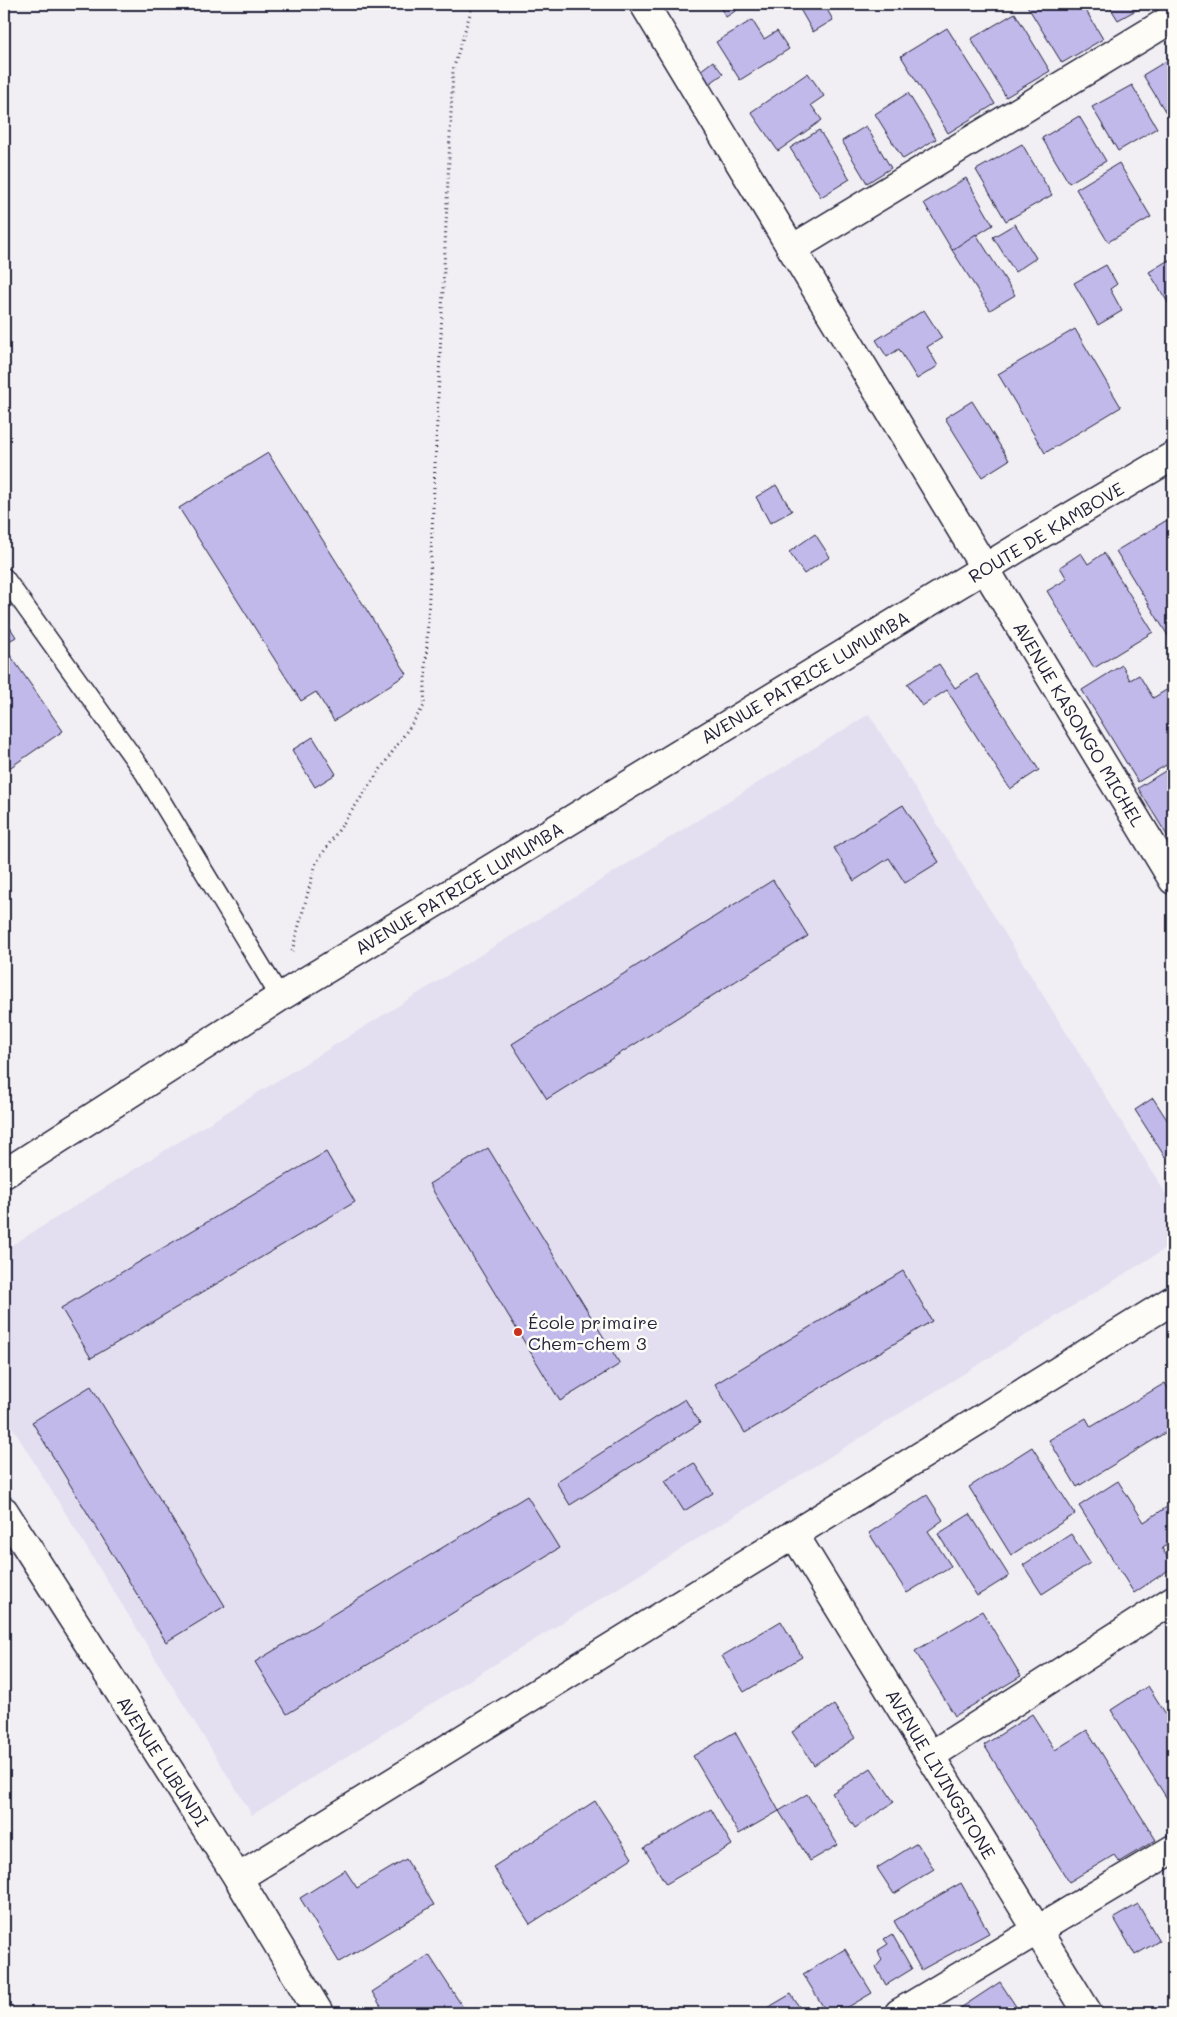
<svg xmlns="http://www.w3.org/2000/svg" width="1177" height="2017" font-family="Mali,sans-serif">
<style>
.built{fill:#e3dff1}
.building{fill:#c1b9ea;stroke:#22223b}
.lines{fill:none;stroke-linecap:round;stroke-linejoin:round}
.lane-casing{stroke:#22223b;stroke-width:21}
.street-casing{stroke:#22223b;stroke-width:31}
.secondary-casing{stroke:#22223b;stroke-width:31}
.path{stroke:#22223b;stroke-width:3;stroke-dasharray:1 4;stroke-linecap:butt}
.lane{stroke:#fdfcf7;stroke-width:18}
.street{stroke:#fdfcf7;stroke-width:28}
.secondary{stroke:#fdfcf7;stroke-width:28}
.poi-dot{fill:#c8321e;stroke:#fdfcf7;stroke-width:2}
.labels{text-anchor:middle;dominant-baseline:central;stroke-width:5;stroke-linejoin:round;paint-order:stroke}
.street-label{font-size:18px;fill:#22223b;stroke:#fdfcf7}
.poi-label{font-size:18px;fill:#22223b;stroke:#fdfcf7;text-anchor:start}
</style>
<rect width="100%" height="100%" fill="#f1eff4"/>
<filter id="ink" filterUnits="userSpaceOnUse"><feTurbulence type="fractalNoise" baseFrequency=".02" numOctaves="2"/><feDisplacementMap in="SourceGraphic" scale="10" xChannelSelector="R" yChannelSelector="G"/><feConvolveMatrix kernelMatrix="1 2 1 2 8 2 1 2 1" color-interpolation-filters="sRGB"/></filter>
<g filter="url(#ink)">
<!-- built -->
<path class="built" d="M869,714L1173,1205V1244L252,1815L4,1414V1250Z"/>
<!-- building -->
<g class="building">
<path d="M718,4H746L726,17Z"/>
<path d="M797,4H824L833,20L813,32Z"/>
<path d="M1026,4H1082L1103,39L1062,63Z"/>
<path d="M1108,4H1147L1118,20Z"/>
<path d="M1015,13L1050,71L1006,97L971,39Z"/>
<path d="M752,20L764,39L777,31L789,49L740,80L716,42Z"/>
<path d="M947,28L995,104L948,133L901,56Z"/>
<path d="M1173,57V114L1168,116L1143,75Z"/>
<path d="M713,61L723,74L709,84L700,71Z"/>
<path d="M808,73L824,96L811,105L822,120L778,151L751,112Z"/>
<path d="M1132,85L1157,128L1118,151L1092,107Z"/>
<path d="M908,93L936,139L903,159L875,114Z"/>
<path d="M1079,116L1106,161L1069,183L1042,138Z"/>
<path d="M866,126L891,168L867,183L842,141Z"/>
<path d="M819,130L850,179L821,197L790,148Z"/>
<path d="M1022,144L1052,195L1006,221L976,170Z"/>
<path d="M1119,163L1151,217L1108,242L1076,189Z"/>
<path d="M966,178L993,225L952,250L924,203Z"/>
<path d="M1015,224L1036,258L1015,272L993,237Z"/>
<path d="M976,234L1015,295L990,310L952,250Z"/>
<path d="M1172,258L1173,309H1172L1149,272Z"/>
<path d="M1106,265L1117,284L1110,289L1122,311L1098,325L1074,283Z"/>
<path d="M924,310L942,338L927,347L938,366L917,379L899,349L887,357L876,340Z"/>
<path d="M1075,329L1121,407L1045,453L998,374Z"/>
<path d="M972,401L1009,460L982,477L945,418Z"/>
<path d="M268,453L407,674L334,721L316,692L301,701L179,508Z"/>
<path d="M776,485L792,511L770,523L756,497Z"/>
<path d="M1167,520L1173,531V637L1170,639L1116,551Z"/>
<path d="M815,534L830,557L804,574L789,552Z"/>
<path d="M1081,553L1088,564L1104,553L1153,632L1094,668L1047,591L1067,579L1060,567Z"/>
<path d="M4,618L16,637L4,644Z"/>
<path d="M8,652L63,731L5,771L4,654Z"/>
<path d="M939,664L955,688L977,674L1039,770L1010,789L947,690L922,706L907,684Z"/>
<path d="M1122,665L1130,680L1139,675L1153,698L1173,686V761L1138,782L1082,690Z"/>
<path d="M313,737L336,774L315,787L292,750Z"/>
<path d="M1173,766V845L1138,788Z"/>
<path d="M903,805L939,862L905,883L889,858L854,881L834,848Z"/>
<path d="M773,880L808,936L547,1099L512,1044Z"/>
<path d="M1153,1098L1173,1129V1151L1165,1157L1135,1110Z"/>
<path d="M488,1148L620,1364L560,1401L429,1184Z"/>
<path d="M326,1152L355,1202L91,1358L61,1308Z"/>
<path d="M903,1271L932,1321L745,1433L715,1384Z"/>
<path d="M1165,1383L1173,1397V1428L1077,1487L1049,1440L1086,1418L1091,1427Z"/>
<path d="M91,1386L225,1606L166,1642L32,1422Z"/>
<path d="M685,1399L700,1423L570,1505L556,1482Z"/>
<path d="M1032,1447L1075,1514L1011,1555L969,1487Z"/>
<path d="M694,1463L713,1493L684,1511L665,1481Z"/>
<path d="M1118,1481L1144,1522L1173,1503V1541L1162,1548L1173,1567L1134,1593L1079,1506Z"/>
<path d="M927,1495L943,1520L928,1531L951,1566L907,1593L869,1533Z"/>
<path d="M527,1496L559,1548L287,1714L255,1662Z"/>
<path d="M970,1514L1009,1576L977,1596L938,1534Z"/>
<path d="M1071,1534L1090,1563L1042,1594L1023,1565Z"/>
<path d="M982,1611L1021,1676L955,1716L915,1651Z"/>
<path d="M781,1621L802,1657L744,1692L722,1656Z"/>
<path d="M1148,1686L1173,1725V1808L1111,1710Z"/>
<path d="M834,1705L855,1738L814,1765L792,1732Z"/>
<path d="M1032,1714L1055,1750L1087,1730L1156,1840L1119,1862L1114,1855L1069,1882L984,1745Z"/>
<path d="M735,1732L779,1811L739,1834L693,1756Z"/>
<path d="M871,1768L894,1802L855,1828L832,1793Z"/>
<path d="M807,1794L838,1845L810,1861L779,1811Z"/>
<path d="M595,1801L632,1858L530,1924L493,1867Z"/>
<path d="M711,1809L732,1845L666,1884L644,1848Z"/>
<path d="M917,1843L934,1869L894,1894L877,1868Z"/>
<path d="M406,1859L434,1905L339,1962L300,1898L345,1870L357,1888Z"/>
<path d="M961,1883L989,1933L921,1970L894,1921Z"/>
<path d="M1138,1904L1159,1941L1135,1955L1114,1918Z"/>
<path d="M892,1934L912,1969L886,1985L876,1967L882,1960L877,1951L888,1944L884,1939Z"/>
<path d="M845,1949L872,1993L838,2013H827L803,1974Z"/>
<path d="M429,1955L464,2009L458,2013H385L372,1992Z"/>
<path d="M1000,1982L1017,2008L1009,2013H953Z"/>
<path d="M791,1994L803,2013H759Z"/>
</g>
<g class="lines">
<defs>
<path id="lane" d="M4,577L145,774L280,997"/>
<g id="street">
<path d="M644,4L1173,880"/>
<path d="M792,249L1173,18"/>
<path d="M4,1511L238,1878L319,2013"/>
<path d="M794,1534L1088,2013"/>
<path d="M930,1756L1173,1600"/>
<path d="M238,1878L1173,1300"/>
<path d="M899,2013L1173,1849"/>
</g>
<path id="secondary" d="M4,1174L280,997L1031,540L1173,456"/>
</defs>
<!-- lane casing -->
<use href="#lane" class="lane-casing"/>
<!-- street casing -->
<use href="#street" class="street-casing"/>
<!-- secondary casing -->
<use href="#secondary" class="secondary-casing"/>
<!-- path -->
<path class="path" d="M292,951L316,863L424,706L453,70L473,4"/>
<!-- lane -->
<use href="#lane" class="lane"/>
<!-- street -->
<use href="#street" class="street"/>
<!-- secondary -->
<use href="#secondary" class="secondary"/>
</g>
</g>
<!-- markers -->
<circle class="poi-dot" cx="518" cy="1332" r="5"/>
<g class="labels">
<!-- street labels -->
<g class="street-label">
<text transform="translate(1046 532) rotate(-31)">ROUTE DE KAMBOVE</text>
<text transform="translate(805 677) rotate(-31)">AVENUE PATRICE LUMUMBA</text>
<text transform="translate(1079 724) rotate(59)">AVENUE KASONGO MICHEL</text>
<text transform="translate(459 888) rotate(-31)">AVENUE PATRICE LUMUMBA</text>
<text transform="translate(163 1761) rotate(57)">AVENUE LUBUNDI</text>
<text transform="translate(941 1774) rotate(59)">AVENUE LIVINGSTONE</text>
</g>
<!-- poi labels -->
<g class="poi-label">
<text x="528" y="1322">École primaire<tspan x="528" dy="21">Chem-chem 3</tspan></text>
</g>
</g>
<!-- margin -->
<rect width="1177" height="2017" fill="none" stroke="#fdfcf7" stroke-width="20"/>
<rect x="10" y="10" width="1157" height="1997" fill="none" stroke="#22223b" stroke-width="2" filter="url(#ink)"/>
</svg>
